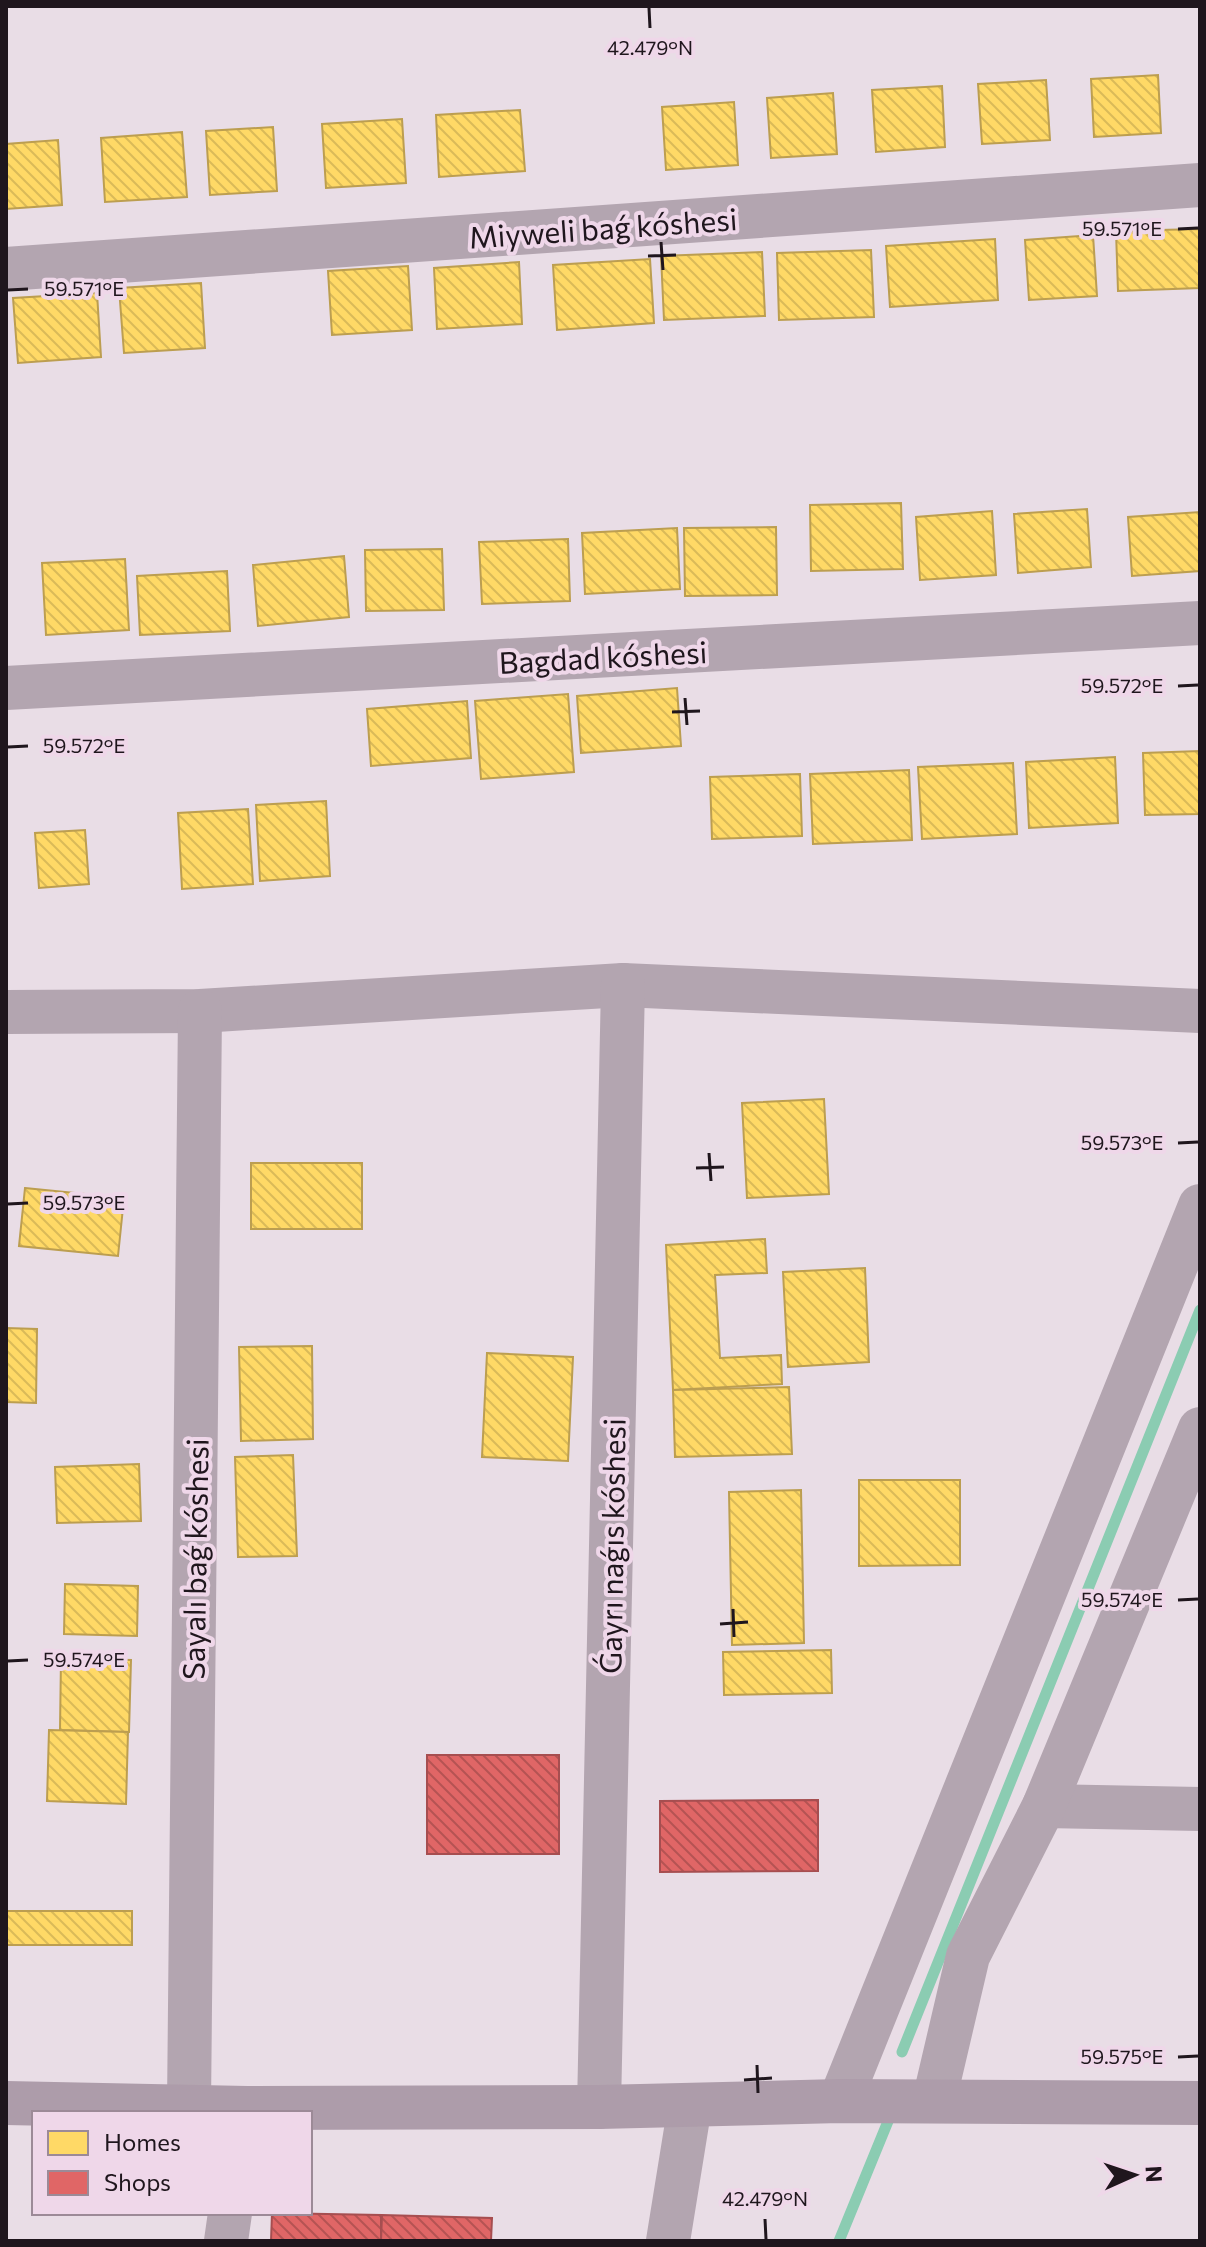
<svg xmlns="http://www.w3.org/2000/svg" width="1206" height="2247" font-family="Commissioner,sans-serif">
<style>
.homes{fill:url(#homes-back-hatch);stroke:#bc9e50;stroke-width:2}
.shops{fill:url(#shops-back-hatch);stroke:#a64e50;stroke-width:2}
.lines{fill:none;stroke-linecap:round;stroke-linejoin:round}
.stream{stroke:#8bccb2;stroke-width:11}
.minor{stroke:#b3a5b0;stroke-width:44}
.major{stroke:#ad9caa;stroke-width:44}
.ticks{fill:none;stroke:#1f161d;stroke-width:3}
.labels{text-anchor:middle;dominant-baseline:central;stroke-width:8;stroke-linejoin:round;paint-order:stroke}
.street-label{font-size:30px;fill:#1f161d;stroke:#efd7e9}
.ticks-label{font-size:20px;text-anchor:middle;fill:#1f161d;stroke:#efd7e9;stroke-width:8;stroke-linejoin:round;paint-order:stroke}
</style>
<defs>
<pattern id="homes-back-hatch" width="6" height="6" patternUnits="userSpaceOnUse" patternTransform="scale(2)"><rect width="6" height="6" fill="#ffd966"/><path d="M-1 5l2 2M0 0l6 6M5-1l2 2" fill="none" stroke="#daba58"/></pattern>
<pattern id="shops-back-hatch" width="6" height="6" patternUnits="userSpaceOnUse" patternTransform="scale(2)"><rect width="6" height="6" fill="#e06666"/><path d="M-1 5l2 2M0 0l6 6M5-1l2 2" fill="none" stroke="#b55353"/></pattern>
</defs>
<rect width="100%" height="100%" fill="#e9dde6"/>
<!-- homes -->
<g class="homes">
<path d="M1158,75L1161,133L1094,137L1091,79Z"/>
<path d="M1046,80L1050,140L982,144L978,84Z"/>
<path d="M942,86L945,147L876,152L872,90Z"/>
<path d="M833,93L837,154L771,158L767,98Z"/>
<path d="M734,102L738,165L666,170L662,107Z"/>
<path d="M520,110L525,171L439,177L436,115Z"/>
<path d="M402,119L406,183L326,188L322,124Z"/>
<path d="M273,127L277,191L210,195L206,131Z"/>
<path d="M182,132L187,197L105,202L101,138Z"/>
<path d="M58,140L62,205L6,209V144Z"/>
<path d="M1200,229V288L1118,291L1116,231Z"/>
<path d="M1093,235L1097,296L1029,300L1025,240Z"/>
<path d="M995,239L998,300L890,307L886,246Z"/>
<path d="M871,250L874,317L779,320L777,253Z"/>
<path d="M762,252L765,316L664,320L661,256Z"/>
<path d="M650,259L654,323L557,330L553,265Z"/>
<path d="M519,262L522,324L437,329L434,268Z"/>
<path d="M408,266L412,330L332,335L328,271Z"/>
<path d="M201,283L205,348L124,353L119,288Z"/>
<path d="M97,293L101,357L18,363L13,298Z"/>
<path d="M901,503L903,569L811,571L810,505Z"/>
<path d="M1087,509L1091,567L1018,573L1014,514Z"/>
<path d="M992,511L996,575L920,580L916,517Z"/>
<path d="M1200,512V571L1132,576L1128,517Z"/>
<path d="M776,527L777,595L685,596L684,528Z"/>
<path d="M677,528L680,589L585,594L582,533Z"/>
<path d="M568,539L570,601L482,604L479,542Z"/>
<path d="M442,549L444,610L366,611L365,550Z"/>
<path d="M344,556L349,617L258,626L253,565Z"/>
<path d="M125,559L129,630L46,635L42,563Z"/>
<path d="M227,571L230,631L140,635L137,576Z"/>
<path d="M677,688L681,746L581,753L577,696Z"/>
<path d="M568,694L574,772L481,779L475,701Z"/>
<path d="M467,701L471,758L371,766L367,709Z"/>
<path d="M1200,751V814L1145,815L1143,753Z"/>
<path d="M1115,757L1118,823L1029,828L1026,762Z"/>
<path d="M1013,763L1017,834L922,839L918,767Z"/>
<path d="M909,770L912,840L813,844L810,774Z"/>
<path d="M800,774L802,836L712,839L710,777Z"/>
<path d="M326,801L330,876L260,881L256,805Z"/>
<path d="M248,809L253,884L182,889L178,813Z"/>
<path d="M85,830L89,884L39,888L35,833Z"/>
<path d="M824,1099L829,1194L747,1198L742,1103Z"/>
<rect x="251" y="1163" width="111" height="66"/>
<path d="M25,1188L124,1198L118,1256L19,1246Z"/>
<path d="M765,1239L767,1273L715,1275L720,1358L781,1355L782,1384L673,1390L666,1245Z"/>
<path d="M865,1268L869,1362L788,1367L783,1272Z"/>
<path d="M6,1328L37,1329L36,1403L6,1402Z"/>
<path d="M312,1346L313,1439L241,1441L239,1347Z"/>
<path d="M487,1353L573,1357L568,1461L482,1457Z"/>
<path d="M789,1387L792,1454L675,1457L673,1390Z"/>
<path d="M293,1455L297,1556L238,1557L235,1457Z"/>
<path d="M139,1464L141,1521L57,1523L55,1467Z"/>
<path d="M859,1480H960V1565L859,1566Z"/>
<path d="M801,1490L804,1643L732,1645L729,1492Z"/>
<path d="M65,1584L138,1586L137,1636L64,1634Z"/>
<path d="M831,1650L832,1693L724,1695L723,1652Z"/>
<path d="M61,1658L131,1660L129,1732L60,1730Z"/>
<path d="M49,1730L128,1732L126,1804L47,1801Z"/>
<rect x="6" y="1911" width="126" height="34"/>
</g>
<!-- shops -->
<g class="shops">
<rect x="427" y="1755" width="132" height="99"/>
<path d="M818,1800V1871L660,1872V1801Z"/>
<path d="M272,2213L381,2215V2241H271Z"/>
<path d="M382,2215L492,2218L491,2241H381Z"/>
</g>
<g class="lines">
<!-- stream -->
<g class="stream">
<path d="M902,2052L1200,1310"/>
<path d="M839,2241L891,2114"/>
</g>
<!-- minor -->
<g class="minor">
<path d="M6,269L1200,185"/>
<path d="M6,688L1200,623"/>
<path d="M6,1012L200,1011L623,985L1200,1011"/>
<path d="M1044,1806L1200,1809"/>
<path d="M840,2101L1200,1206"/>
<path d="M934,2101L968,1956L1044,1806L1200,1429"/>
<path d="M189,2106L200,1011"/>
<path d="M599,2107L623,985"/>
<path d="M226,2241L230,2213"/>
<path d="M668,2241L690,2105"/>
</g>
<!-- major -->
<path class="major" d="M6,2103L247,2108L599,2107L840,2101L1200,2103"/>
</g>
<!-- ticks -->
<path class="ticks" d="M649,8L650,28M1178,229L1198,228M661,242L663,270M648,256L676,255M8,290L28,289M1178,686L1198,685M685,698L687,725M672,712L700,711M8,747L28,746M1178,1143L1198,1142M709,1153L711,1181M696,1168L724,1167M8,1204L28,1203M1178,1600L1198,1599M733,1609L734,1637M720,1624L748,1622M8,1661L28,1660M1178,2057L1198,2056M757,2065L758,2093M744,2080L772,2078M765,2219L766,2239"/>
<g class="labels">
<!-- street labels -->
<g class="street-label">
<text transform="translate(603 227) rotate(-4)">Miyweli baǵ kóshesi</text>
<text transform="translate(603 656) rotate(-3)">Bagdad kóshesi</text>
<text transform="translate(611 1546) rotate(-89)">Ǵayrı naǵıs kóshesi</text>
<text transform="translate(194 1559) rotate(-89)">Sayalı baǵ kóshesi</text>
</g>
</g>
<g class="ticks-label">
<text x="650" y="55">42.479°N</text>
<text x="1122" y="236">59.571°E</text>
<text x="84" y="296">59.571°E</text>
<text x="1122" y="693">59.572°E</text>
<text x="84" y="753">59.572°E</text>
<text x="1122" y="1150">59.573°E</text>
<text x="84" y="1210">59.573°E</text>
<text x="1122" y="1607">59.574°E</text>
<text x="84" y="1667">59.574°E</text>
<text x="1122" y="2064">59.575°E</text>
<text x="765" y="2206">42.479°N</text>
</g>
<!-- border -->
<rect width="1206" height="2247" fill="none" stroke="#1f161d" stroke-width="16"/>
<!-- legend -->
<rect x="32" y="2111" width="280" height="104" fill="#efd7e9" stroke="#9c8a97" stroke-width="2"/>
<rect x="48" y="2131" width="40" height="24" fill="#ffd966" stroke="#9c8a97" stroke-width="2"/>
<text x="104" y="2151" font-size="24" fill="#1f161d">Homes</text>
<rect x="48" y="2171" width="40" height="24" fill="#e06666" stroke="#9c8a97" stroke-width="2"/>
<text x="104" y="2191" font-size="24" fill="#1f161d">Shops</text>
<!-- north arrow -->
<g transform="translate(1134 2175) rotate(87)" stroke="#efd7e9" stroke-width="6" paint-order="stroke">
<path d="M0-6L14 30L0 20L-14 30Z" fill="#1f161d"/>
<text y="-12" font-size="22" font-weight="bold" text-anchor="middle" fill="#1f161d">N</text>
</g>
</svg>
